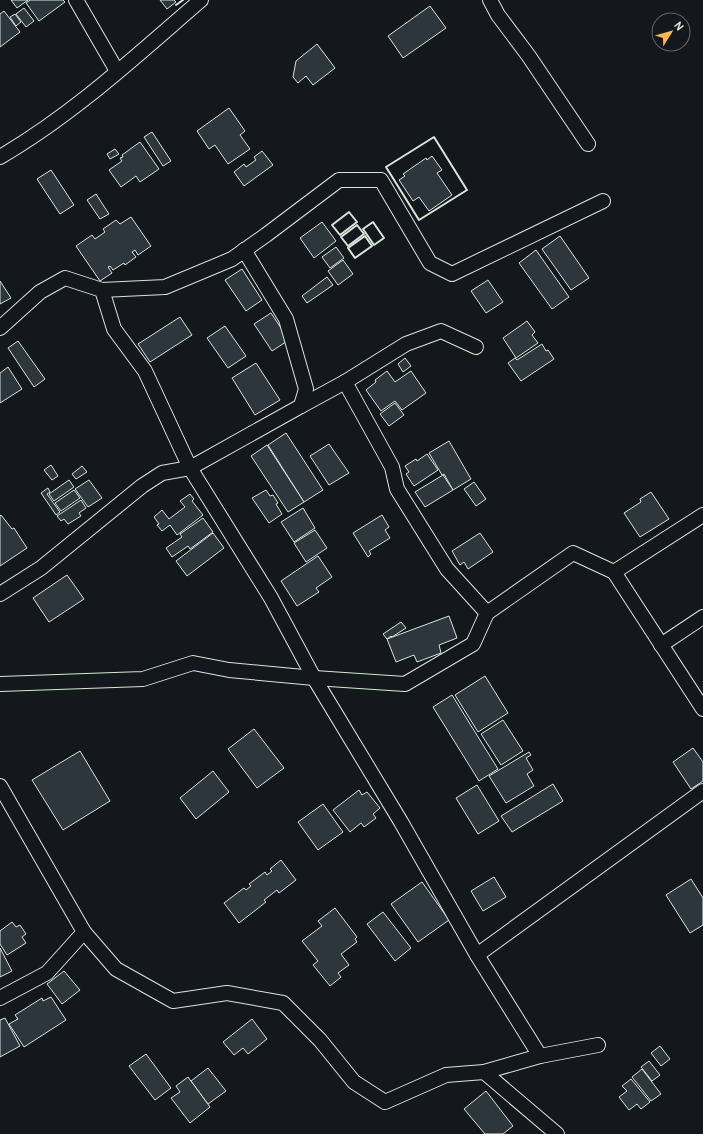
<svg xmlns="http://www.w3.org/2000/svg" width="703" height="1134" font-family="Overpass,sans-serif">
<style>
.building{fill:#2c363c;stroke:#d8e6dc}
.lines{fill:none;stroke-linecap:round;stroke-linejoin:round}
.minor-casing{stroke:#d8e6dc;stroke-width:16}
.minor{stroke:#14181c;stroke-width:14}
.wall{stroke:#d8e6dc;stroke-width:2}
</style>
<rect width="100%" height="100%" fill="#14181c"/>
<!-- building -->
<g class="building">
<path d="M11,0H28L17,8Z"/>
<path d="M30,0H63L65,2L39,21L26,3Z"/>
<path d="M160,0H174L176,2L167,9Z"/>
<path d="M430,6L446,28L403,58L388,36Z"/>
<path d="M24,8L34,21L26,27L16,14Z"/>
<path d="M4,11L20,32L0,47V14Z"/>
<path d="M15,14L21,22L16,26L10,17Z"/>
<path d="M317,44L335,68L313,85L306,76L298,83L293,77L296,61Z"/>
<path d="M229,108L245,131L240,135L250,149L228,164L215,145L209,149L197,131Z"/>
<path d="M152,132L171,161L163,166L144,137Z"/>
<path d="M140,142L159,169L140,182L136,176L121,187L109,170L122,161L120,158L123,157L122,155Z"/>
<path d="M115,149L119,154L110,159L107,154Z"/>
<path d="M262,151L273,165L244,186L234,172L244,164L246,167L256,160L254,157Z"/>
<path d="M432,156L442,170L437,173L452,195L429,211L419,197L413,201L399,180L405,176L403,174L426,158L427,160Z"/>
<path d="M51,170L74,205L60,214L37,179Z"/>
<path d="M96,194L109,214L100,219L87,200Z"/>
<path d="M131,217L151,246L138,255L135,250L132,252L136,257L125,265L124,263L113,270L110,266L108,267L112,273L100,281L76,246L92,235L95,239L105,232L103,229L116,220L120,224Z"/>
<path d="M322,222L336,241L314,258L300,238Z"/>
<path d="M560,236L589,278L571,290L542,249Z"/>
<path d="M336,247L344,258L330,268L322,257Z"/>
<path d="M536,250L569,297L552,309L519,263Z"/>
<path d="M343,260L353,274L338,285L328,271Z"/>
<path d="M242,269L262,300L246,311L225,280Z"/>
<path d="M327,277L333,285L307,303L302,296Z"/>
<path d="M488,280L503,302L486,313L471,291Z"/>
<path d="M0,281L11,298L0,304Z"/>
<path d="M271,313L289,340L272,351L254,324Z"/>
<path d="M180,317L192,335L150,362L138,344Z"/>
<path d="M527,321L535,332L532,335L538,343L516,358L503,338Z"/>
<path d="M225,326L246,356L228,368L207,338Z"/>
<path d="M18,341L45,379L34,387L8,348Z"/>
<path d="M542,344L546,351L548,350L554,359L521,381L508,363L515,358L517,360Z"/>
<path d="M405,358L411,366L403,372L398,364Z"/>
<path d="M256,363L280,400L255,415L232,378Z"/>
<path d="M8,367L22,389L0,403V373Z"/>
<path d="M387,371L395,382L411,371L426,393L402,410L395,401L381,411L366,390L376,382L375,380Z"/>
<path d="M395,403L404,415L389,426L380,414Z"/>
<path d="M286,433L323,490L304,502L268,445Z"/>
<path d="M449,441L471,479L453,490L444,474L442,475L429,453Z"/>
<path d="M329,444L349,473L329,485L310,456Z"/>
<path d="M267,445L304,502L288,512L251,456Z"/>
<path d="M427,454L438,470L414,486L406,474L409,472L405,466L416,459L417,461Z"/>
<path d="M51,465L58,476L52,480L44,470Z"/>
<path d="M82,466L87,472L76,479L72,474Z"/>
<path d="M443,475L453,490L425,507L415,492Z"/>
<path d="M69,480L74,487L54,501L49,494Z"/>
<path d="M89,480L102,498L88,507L75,489Z"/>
<path d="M474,482L486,499L476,506L464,489Z"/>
<path d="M48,488L50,492L47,494L60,512L56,515L41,493Z"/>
<path d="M74,490L80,498L61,511L55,503Z"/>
<path d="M266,490L270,496L273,495L278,503L276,504L282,514L269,523L252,498Z"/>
<path d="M651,492L669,519L640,537L624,513L641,502L640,499Z"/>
<path d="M190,494L194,499L192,501L203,515L177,535L170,525L162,531L157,525L159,524L154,517L162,510L169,519L185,507L180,501Z"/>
<path d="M81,500L86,508L79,513L81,516L68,524L64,519L61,521L57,516Z"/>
<path d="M303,508L315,528L294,542L281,522Z"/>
<path d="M1,515L12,529L14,528L27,548L0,566V516Z"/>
<path d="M382,515L389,527L385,530L390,538L369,551L371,554L368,557L353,533Z"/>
<path d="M203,518L213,532L190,549L188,546L172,557L166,548L182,537L180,534Z"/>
<path d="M315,530L327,548L306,562L294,543Z"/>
<path d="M213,533L224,548L187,576L176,561Z"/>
<path d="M480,533L493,552L468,569L464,562L460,565L452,551Z"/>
<path d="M318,556L332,577L316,588L319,592L297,606L281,581Z"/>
<path d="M67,575L84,599L49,622L33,598Z"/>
<path d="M449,616L457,638L439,645L441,653L417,662L414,655L396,662L387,639Z"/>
<path d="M401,622L406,628L392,637L391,636L387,639L383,634Z"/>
<path d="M485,676L508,713L478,732L455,695Z"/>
<path d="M452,695L498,769L479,781L433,707Z"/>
<path d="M503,720L523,751L501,765L481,734Z"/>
<path d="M254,729L284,768L257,788L228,749Z"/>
<path d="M693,748L703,762V781L691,789L673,762Z"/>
<path d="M80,751L110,801L63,830L32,780Z"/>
<path d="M529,752L531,755L526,758L533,770L527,774L534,786L506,803L489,776Z"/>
<path d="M213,771L229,792L196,819L180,798Z"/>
<path d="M553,784L563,801L512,832L501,816Z"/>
<path d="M477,785L499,821L478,834L456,798Z"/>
<path d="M359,790L362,795L367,792L380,808L373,814L376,818L364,827L361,823L350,832L333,810Z"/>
<path d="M323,804L343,832L318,850L298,822Z"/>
<path d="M281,860L296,880L279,893L277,890L264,900L266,902L239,923L224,903L244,888L246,890L251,886L249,884L265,872L267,875L272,871L270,869Z"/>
<path d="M494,877L506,897L483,911L471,891Z"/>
<path d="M691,879L703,898V925L690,933L666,895Z"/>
<path d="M422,882L449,920L418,942L391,904Z"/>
<path d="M335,908L357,937L355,939L357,942L341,954L349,965L338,973L341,977L330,986L313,965L318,961L302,941L322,926L318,921Z"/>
<path d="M383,912L411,948L395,961L367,924Z"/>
<path d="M12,922L16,927L20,925L26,934L22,937L26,943L7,955L0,944V931Z"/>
<path d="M0,948L12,971L0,977Z"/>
<path d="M64,971L80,990L62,1004L47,984Z"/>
<path d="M51,997L66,1020L24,1047L9,1024L18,1019L15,1015L42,998L43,1001Z"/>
<path d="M5,1018L20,1046L0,1057V1020Z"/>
<path d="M252,1019L267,1039L248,1054L243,1048L234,1055L223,1042Z"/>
<path d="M660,1046L670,1059L661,1066L651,1053Z"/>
<path d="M146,1054L171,1088L155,1100L129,1066Z"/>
<path d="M649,1061L660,1075L652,1081L641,1067Z"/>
<path d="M208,1068L226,1091L208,1104L191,1081Z"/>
<path d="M642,1069L661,1094L651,1101L632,1077Z"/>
<path d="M188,1077L210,1107L190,1123L171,1098L180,1092L176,1086Z"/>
<path d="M631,1079L650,1102L641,1109L637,1104L629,1110L619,1097L627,1091L622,1086Z"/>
<path d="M486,1091L513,1126L503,1134H485L464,1109Z"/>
</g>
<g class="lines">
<defs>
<g id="minor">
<path d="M76,0L117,71"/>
<path d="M490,0L498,15L528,55L588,144"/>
<path d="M0,157C74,114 137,55 201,0"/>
<path d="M102,290L114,329L145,371L190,468L271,598L314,678L401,822L477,955L540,1056"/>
<path d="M0,328L40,292L65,278L102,290L165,287L232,259L266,235L339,180H381L430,263L452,274L603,201"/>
<path d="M345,382L406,344L441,331L476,347"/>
<path d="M301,406L345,382L392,467L397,489L447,569L487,613"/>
<path d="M614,572L703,515"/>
<path d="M0,594L41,568L142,486L162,473L190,468L301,406L306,389L286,319L244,250"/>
<path d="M661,645L703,617"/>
<path d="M0,684L143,679L193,663L229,670L314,678L405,684L473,644L487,613L573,553L614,572L703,709"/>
<path d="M0,786L84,932L116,969L173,1001L227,993L283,1003L320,1040L354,1082L385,1102L446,1075L484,1072L540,1056L598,1045"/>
<path d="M477,955L703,791"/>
<path d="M0,998L47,973L84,932"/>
<path d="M484,1072L557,1134"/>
</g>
</defs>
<!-- minor casing -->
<use href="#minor" class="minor-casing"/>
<!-- minor -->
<use href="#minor" class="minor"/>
<!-- wall -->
<g class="wall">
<path d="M176,5L183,0"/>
<path d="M434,137L467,190L419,220L386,167Z"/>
<path d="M349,212L357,222L340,235L332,225Z"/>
<path d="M373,222L384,238L374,245L363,229Z"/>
<path d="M357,225L364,234L348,246L341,237Z"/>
<path d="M365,236L372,246L355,258L348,248Z"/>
</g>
</g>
<!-- north arrow -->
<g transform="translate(671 32) rotate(53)"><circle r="19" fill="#14181c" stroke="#626a69"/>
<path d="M0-3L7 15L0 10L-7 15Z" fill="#ffb74d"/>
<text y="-6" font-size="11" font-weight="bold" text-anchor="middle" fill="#d8e6dc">N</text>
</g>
</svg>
